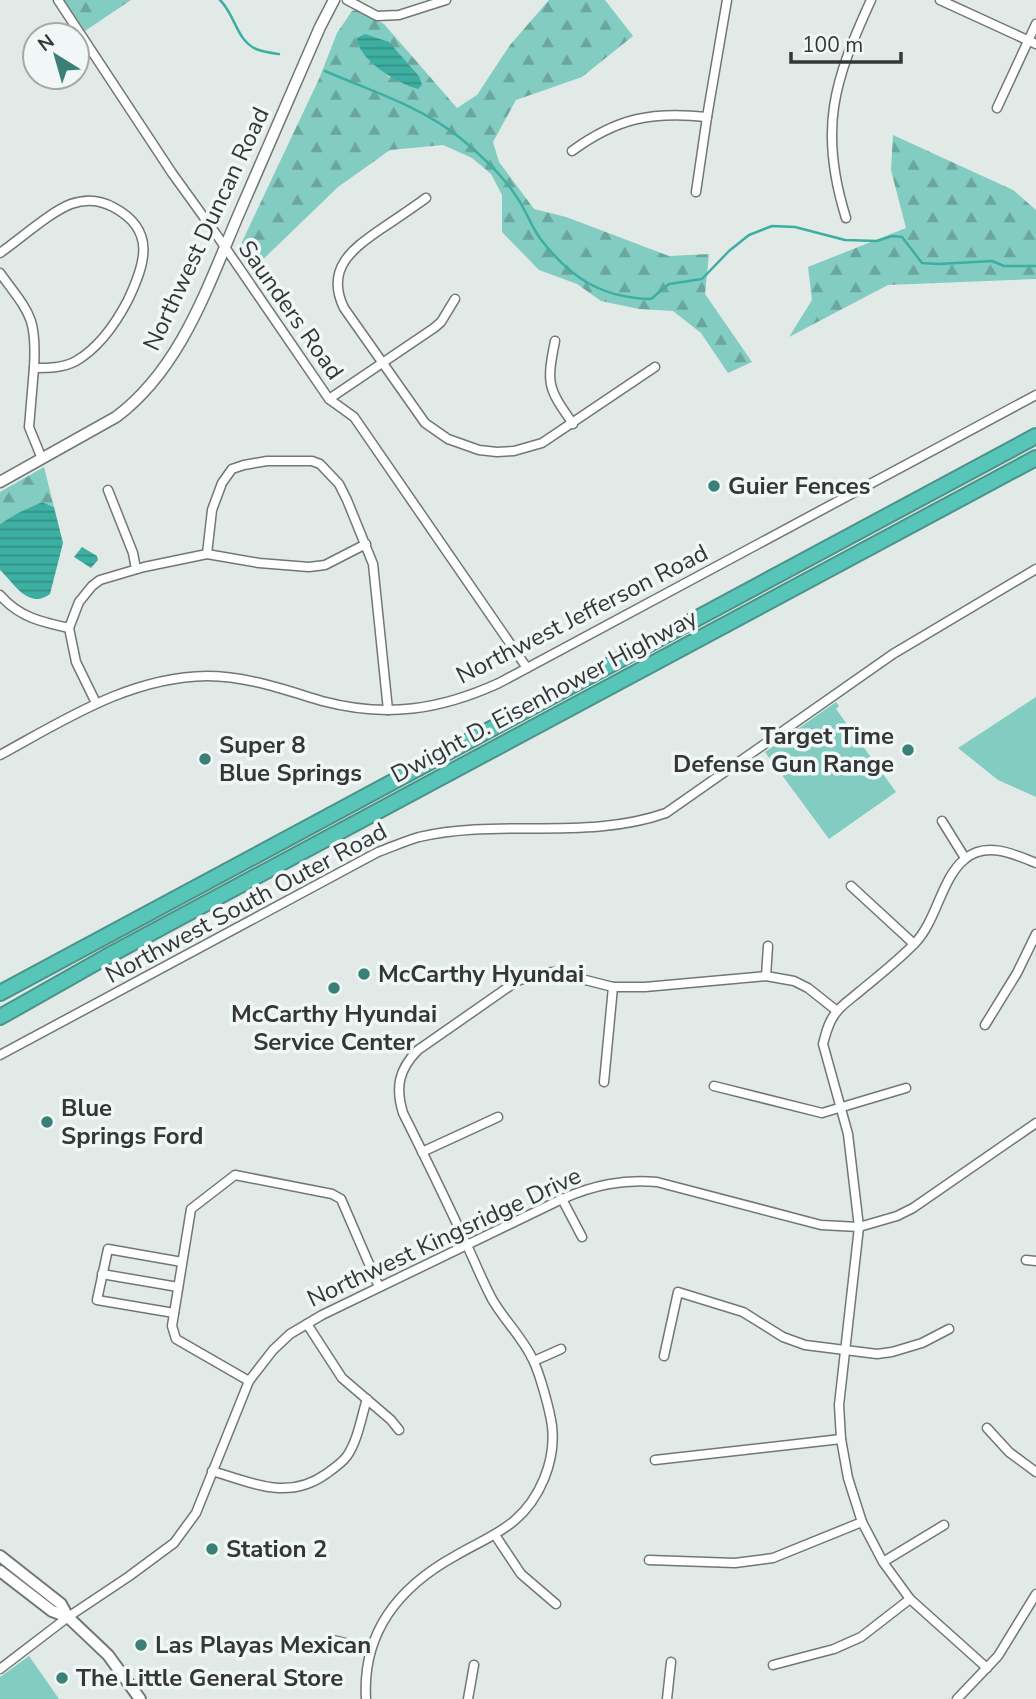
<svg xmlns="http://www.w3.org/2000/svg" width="1036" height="1699" font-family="'Nunito Sans',sans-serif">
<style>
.green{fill:#82ccc1}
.forest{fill:url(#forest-firs);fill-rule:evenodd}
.water{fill:url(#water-rules)}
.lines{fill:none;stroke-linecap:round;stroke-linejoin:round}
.stream{stroke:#3dafa2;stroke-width:2.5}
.minor-casing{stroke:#707775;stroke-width:11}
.tertiary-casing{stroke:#707775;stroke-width:13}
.secondary-casing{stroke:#707775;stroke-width:14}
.motorway-casing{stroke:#4b938a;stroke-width:18}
.minor{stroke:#fff;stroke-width:8}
.tertiary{stroke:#fff;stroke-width:10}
.secondary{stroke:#fff;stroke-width:10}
.motorway{stroke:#57c5b7;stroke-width:14}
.poi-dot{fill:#3a8077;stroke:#f0f7f6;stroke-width:2.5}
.labels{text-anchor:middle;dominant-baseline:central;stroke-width:7;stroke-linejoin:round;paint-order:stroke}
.street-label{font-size:24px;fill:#343736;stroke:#f0f7f6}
.poi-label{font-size:24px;font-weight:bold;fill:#343736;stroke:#f0f7f6;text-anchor:start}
</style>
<defs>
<pattern id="forest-firs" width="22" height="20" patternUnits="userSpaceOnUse" patternTransform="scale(1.75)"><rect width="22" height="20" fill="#82ccc1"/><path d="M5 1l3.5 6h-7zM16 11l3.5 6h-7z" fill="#6ba69e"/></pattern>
<pattern id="water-rules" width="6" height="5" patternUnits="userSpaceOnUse" patternTransform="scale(1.75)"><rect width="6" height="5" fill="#3dafa2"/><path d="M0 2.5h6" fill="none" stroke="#348f85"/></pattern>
</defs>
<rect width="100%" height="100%" fill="#e2eae8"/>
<!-- green -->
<g class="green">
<path d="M1036,697V797L998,780L958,748Z"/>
<path d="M836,702L839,706L836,709L896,792L829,839L765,752Z"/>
<path d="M29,1656L59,1699H0V1677Z"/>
</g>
<!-- forest -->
<g class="forest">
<path d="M64,0H131L85,31Z"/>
<path d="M549,0H605L633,36L582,77L516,100L493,142L499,162L534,209L566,217L669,256L709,254L705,294L752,362L728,373L701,333L673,311L639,309L601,301L577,284L539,270L502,232V195L491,174L472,158L443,145L390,150L338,187L250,272C244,262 239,254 242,242L319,79L337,33L352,11L356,10L384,24L457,108L477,95L510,45ZM358,45L395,49L419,76L389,77Z"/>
<path d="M893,135L1013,190L1036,210V279L888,285L789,337L812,300L808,267L906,228L891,170Z"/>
<path d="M44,467L54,507L42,502L0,524V492Z"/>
</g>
<!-- water -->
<g class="water">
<path d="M365,34L389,42L419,76L422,85L418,89C398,84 358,60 357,38Z"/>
<path d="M42,502L54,507L63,543L50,594C28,610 14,583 0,570V524L18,513Z"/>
<path d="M82,547L97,556L98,560L91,568L74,557Z"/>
</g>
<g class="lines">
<!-- stream -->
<g class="stream">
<path d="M220,0C235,14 236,40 256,49C263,52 272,53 279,54"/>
<path d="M325,71C371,91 420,106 459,137C481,155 503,175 518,199C527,212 532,229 542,241C571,278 602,298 651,299L669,284L702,279L729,251L749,235L772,226L795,227L845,240L877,241L892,236L902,237L922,263L939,264L992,261L1004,266H1036"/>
</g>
<defs>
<g id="minor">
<path d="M58,0L172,173L216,234L329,399L354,417L527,668"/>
<path d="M347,0L377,16L399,15L446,0"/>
<path d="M940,0L1036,44"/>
<path d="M997,108L1036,24"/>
<path d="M572,151C617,118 652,111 707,117"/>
<path d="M696,192L707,117L727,0"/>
<path d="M426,198C411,209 396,219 381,229C352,249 325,269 344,308L425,423L448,439L479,450L497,452L514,451L542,443L655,367"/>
<path d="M846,218C818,129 834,81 871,0"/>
<path d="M0,253C20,239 50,212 71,204C85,199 100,200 113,207C157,230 145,264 128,300C116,323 100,347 76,361C63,368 49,368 34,368C37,316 29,313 0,273"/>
<path d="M555,341C546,385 548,388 573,424"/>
<path d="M34,368L29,427L42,459"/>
<path d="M329,399L434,328L441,322L455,299"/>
<path d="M108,490L133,553L136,569"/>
<path d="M207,554L212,510L222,483L232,469L244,465L267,461H312L320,464L339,484L347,500L373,564L388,710"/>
<path d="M0,595C19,617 41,622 69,628"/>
<path d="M96,703L76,662L69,628L79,602L92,586L100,580L144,567L207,554L259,563L309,567L325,565L366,544"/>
<path d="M0,755C66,719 130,677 207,676C247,676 285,690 322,701C386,718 440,710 499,683L1036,395"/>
<path d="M942,821L965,858"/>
<path d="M851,886L914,944"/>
<path d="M766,976L768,946"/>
<path d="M985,1025L1017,973L1036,934"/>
<path d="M0,1055L378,852C392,847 405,841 419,837C500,818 587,841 666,813L893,654L1036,569"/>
<path d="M604,1082L613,987"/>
<path d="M714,1086L822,1113L906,1088"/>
<path d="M422,1152L498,1117"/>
<path d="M562,1199L582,1237"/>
<path d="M1026,1260L1036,1261"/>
<path d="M102,1274L178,1287"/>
<path d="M174,1313L97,1300L108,1249L182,1262"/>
<path d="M307,1324L342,1378L391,1420L399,1430"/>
<path d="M664,1356L678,1292L743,1312L783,1337L805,1345L877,1354L892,1352L922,1343L949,1329"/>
<path d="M534,1361L561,1349"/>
<path d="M249,1381L176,1339L172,1326L191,1209L235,1175L332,1194L341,1199L379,1287"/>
<path d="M987,1428L1009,1452L1036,1472"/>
<path d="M655,1460L841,1439"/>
<path d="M212,1471C253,1483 288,1501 326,1474C333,1469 342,1463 347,1456C358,1440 361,1418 367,1399"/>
<path d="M495,1535L521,1574L556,1604"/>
<path d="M649,1560L735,1563L773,1558L862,1522"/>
<path d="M883,1562L944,1525"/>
<path d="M333,1640L370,1649"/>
<path d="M773,1665L834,1649L861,1637L910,1599"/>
<path d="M987,1668L910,1599L883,1562L862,1522L848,1478L841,1439L839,1405L859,1227L848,1134L823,1044C826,1033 828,1023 835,1014C841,1005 851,999 859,992C878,976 898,961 916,942C937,919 942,877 965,859C986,841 1014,854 1036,863"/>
<path d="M0,1669L68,1617L128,1577L174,1543L196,1513L249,1381L273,1350L290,1334L322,1315L562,1199C594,1185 623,1179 657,1182L821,1225L859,1227L897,1216L913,1208L1036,1123"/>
<path d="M366,1699C362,1632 399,1587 455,1556C475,1544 496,1536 514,1521C540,1499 556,1461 552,1426C550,1411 540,1374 533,1360C523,1338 504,1320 492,1299C482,1280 474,1260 465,1241C445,1198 424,1155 403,1113C395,1087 399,1069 418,1050L517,981L542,973L554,972L613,987H645L766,976L794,981L808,988L837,1011"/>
<path d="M468,1699L474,1665"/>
<path d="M667,1699L671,1662"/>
<path d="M957,1699L998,1656L1036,1594"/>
</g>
<path id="tertiary" d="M0,482L116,417C183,367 209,282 241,209C268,148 294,87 320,27L334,0"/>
<g id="secondary">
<path d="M0,1556L61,1604L68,1617L108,1655L140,1699"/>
<path d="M0,1571L52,1611L68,1617"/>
</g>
<g id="motorway">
<path d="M0,993L1036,436"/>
<path d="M0,1017L106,957L1036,458"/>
</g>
</defs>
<!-- minor casing -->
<use href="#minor" class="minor-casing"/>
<!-- tertiary casing -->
<use href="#tertiary" class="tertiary-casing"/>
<!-- secondary casing -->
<use href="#secondary" class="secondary-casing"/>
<!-- motorway casing -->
<use href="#motorway" class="motorway-casing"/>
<!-- minor -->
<use href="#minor" class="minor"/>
<!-- tertiary -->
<use href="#tertiary" class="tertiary"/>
<!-- secondary -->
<use href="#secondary" class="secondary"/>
<!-- motorway -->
<use href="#motorway" class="motorway"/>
</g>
<!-- markers -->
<g class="poi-dot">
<circle cx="714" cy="486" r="7"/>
<circle cx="908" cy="750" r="7"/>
<circle cx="205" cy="759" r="7"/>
<circle cx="364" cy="974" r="7"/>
<circle cx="334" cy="988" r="7"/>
<circle cx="47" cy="1122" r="7"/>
<circle cx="212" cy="1549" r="7"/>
<circle cx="141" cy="1645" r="7"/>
<circle cx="62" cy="1678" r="7"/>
</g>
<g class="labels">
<!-- street labels -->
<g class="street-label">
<text transform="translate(206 229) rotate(-65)">Northwest Duncan Road</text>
<text transform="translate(291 310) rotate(55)">Saunders Road</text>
<text transform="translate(582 614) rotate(-27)">Northwest Jefferson Road</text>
<text transform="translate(544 696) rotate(-28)">Dwight D. Eisenhower Highway</text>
<text transform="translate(246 903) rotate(-28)">Northwest South Outer Road</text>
<text transform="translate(444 1237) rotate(-25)">Northwest Kingsridge Drive</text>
</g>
<!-- poi labels -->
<g class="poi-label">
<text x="728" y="486">Guier Fences</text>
<text x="894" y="736" text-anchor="end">Target Time<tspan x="894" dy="28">Defense Gun Range</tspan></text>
<text x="219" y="745">Super 8<tspan x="219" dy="28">Blue Springs</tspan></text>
<text x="378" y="974">McCarthy Hyundai</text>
<text x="334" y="1014" text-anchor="middle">McCarthy Hyundai<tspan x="334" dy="28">Service Center</tspan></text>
<text x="61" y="1108">Blue<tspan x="61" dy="28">Springs Ford</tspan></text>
<text x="226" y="1549">Station 2</text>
<text x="155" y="1645">Las Playas Mexican</text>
<text x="76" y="1678">The Little General Store</text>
</g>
</g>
<!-- north arrow -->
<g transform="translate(56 56) rotate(323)"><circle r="33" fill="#f0f7f6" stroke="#a5aaa9" stroke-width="2"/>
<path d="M0-5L12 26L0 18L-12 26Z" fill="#3a8077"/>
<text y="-10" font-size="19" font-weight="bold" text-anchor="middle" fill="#343736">N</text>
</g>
<!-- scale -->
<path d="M791 52v10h110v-10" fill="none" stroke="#343736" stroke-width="3.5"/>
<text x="802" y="52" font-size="21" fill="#343736" stroke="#f0f7f6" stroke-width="5" paint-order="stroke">100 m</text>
</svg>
